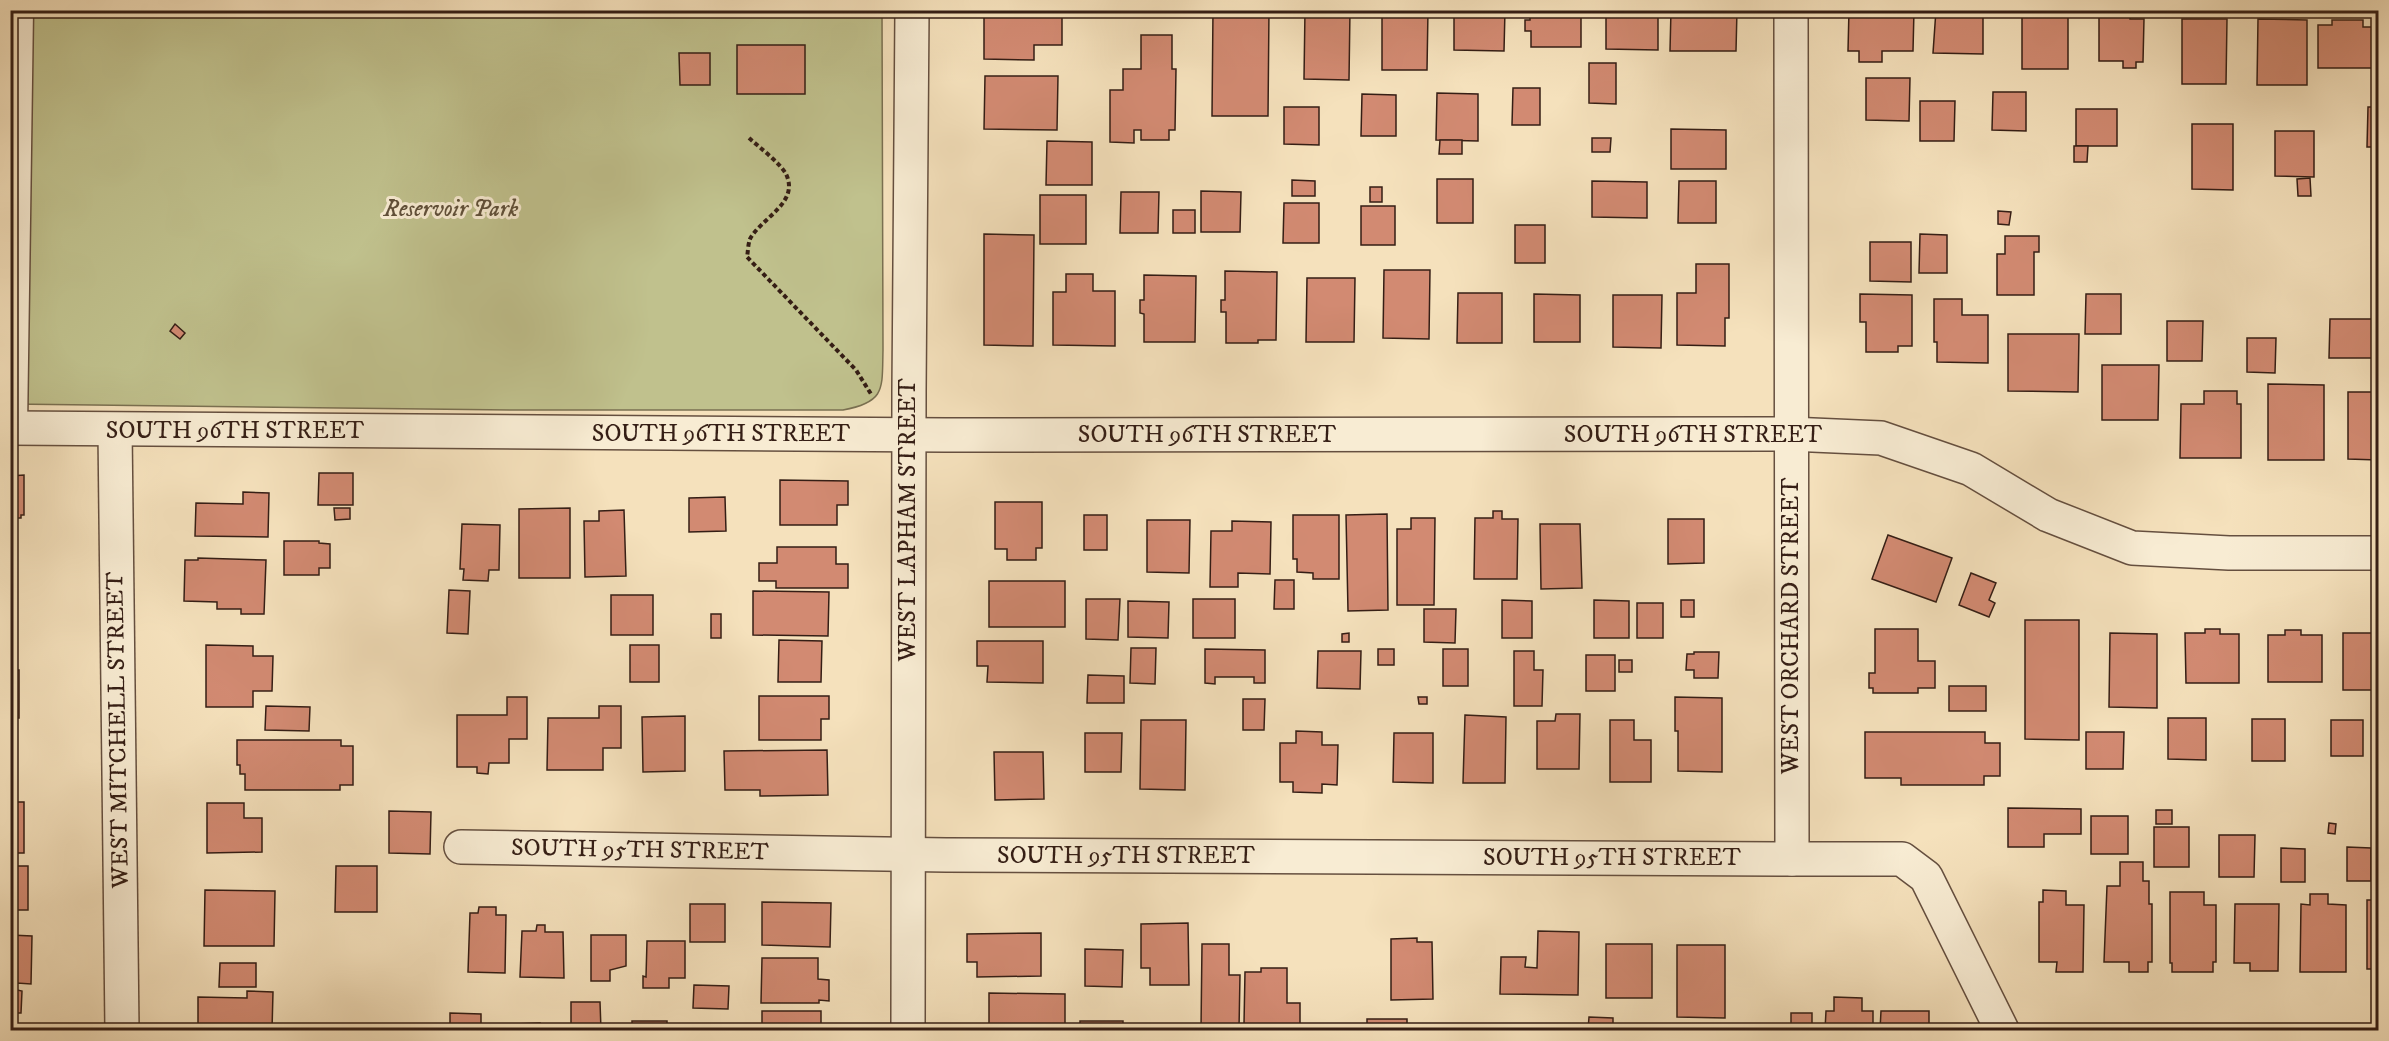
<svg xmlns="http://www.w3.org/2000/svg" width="2389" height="1041" font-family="'IM FELL DW Pica',serif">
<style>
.green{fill:#c0c18d;stroke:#7a7051;stroke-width:1.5}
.building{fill:#d28a72;stroke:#351e15;stroke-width:1.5}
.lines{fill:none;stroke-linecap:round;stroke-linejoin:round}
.lane-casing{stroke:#654f3f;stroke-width:21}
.street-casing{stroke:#654f3f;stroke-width:36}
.path{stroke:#351e15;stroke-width:4;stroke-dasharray:4.5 3;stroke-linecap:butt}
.lane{stroke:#f8ecd3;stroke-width:18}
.street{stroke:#f8ecd3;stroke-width:33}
.labels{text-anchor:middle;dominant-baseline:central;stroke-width:6;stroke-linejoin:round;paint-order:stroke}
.park-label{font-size:24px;font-style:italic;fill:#5f4f39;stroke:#f8ecd3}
.street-label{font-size:24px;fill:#351e15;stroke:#f8ecd3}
</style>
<rect width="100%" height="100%" fill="#f5e1bc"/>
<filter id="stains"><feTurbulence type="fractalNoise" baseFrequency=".00333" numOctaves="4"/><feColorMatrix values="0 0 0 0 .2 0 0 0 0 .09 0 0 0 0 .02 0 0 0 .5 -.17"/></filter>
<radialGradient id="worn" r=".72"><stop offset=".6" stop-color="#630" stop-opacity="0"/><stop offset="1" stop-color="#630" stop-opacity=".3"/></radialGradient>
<!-- green -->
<path class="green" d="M11,11H882L883,350C882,389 886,402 843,410H515L11,404Z"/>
<!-- building -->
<g class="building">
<path d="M984,10H1062V45H1034V60L984,59Z"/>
<path d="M1213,10H1269L1268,116H1212Z"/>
<path d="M1305,10H1350L1349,80L1304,79Z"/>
<path d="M1382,10H1428L1427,70H1382Z"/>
<path d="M1454,10H1505L1504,51L1454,50Z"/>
<path d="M1530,10H1581V47H1531V31H1525V20H1530Z"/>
<path d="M1606,10H1658V50L1606,49Z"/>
<path d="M1671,10H1737L1736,51H1670Z"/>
<path d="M1849,10H1914L1913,51H1882V62H1859V51H1848Z"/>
<path d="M1936,10H1983V54L1933,53Z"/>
<path d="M2099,10H2130V19H2144L2143,62H2136V68H2123V61H2099Z"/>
<rect x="2022" y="12" width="46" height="57"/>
<path d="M2182,19H2227L2226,84H2182Z"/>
<path d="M2258,19L2307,20V85H2257Z"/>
<path d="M2332,20H2363V27H2378V68H2318V25H2332Z"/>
<path d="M1141,35H1172V69H1176L1175,130H1169V140H1141V130H1134V143L1110,142V90H1123V69H1141Z"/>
<rect x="737" y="45" width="68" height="49"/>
<path d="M679,53H710V85H680Z"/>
<path d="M1589,63H1616V104L1589,103Z"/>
<path d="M985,76H1058L1057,130L984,129Z"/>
<path d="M1866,78H1910L1909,121L1866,120Z"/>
<path d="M1513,88H1540V125H1512Z"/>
<path d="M1993,92H2026V131L1992,130Z"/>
<path d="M1437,93L1478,94V141L1436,140Z"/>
<path d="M1362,94L1396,95V136H1361Z"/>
<path d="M1920,101H1955L1954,141H1920Z"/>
<path d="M1284,107H1319V145L1284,144Z"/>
<path d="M2368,107H2378V147H2367Z"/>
<rect x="2076" y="109" width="41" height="37"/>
<path d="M2192,124H2233V190L2192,189Z"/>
<path d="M1671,129L1726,130V169H1671Z"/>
<path d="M2275,131H2314V177L2275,176Z"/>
<path d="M1592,138H1611L1610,152H1592Z"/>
<path d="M1440,140H1462V154H1439Z"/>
<path d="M1047,141L1092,142V185H1046Z"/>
<path d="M2074,146H2088L2087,162H2074Z"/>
<path d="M2310,178L2311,196H2298L2297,179Z"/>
<rect x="1437" y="179" width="36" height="44"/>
<path d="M1292,180L1315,181V196H1292Z"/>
<path d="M1592,181L1647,182V218L1592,217Z"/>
<path d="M1679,181H1716V223H1678Z"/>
<rect x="1370" y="187" width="12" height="15"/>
<path d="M1201,191L1241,192L1240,232H1201Z"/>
<path d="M1121,192H1159L1158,233H1120Z"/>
<rect x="1040" y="195" width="46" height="49"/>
<path d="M1284,203H1319V243H1283Z"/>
<rect x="1361" y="206" width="34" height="39"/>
<rect x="1173" y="210" width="22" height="23"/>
<path d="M1998,211L2011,212L2009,225L1998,224Z"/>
<rect x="1515" y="225" width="30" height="38"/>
<path d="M984,234L1034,235L1033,346L984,345Z"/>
<path d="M1920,234L1947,235V273H1919Z"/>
<path d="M2005,236H2039V252H2034V295H1997V254H2005Z"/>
<path d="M1870,242H1911V282L1870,281Z"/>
<path d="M1696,264H1729V318H1725V346L1677,345V293H1696Z"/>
<path d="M1384,270H1430L1429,339L1383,338Z"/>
<path d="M1225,271L1277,272L1276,340H1258V343H1226V312H1221V300H1225Z"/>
<path d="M1066,274H1093V291H1115V346L1053,345V292H1066Z"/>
<path d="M1144,275L1196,276L1195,342H1144V314L1140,313V300H1144Z"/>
<path d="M1307,278H1355L1354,342H1306Z"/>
<path d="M1458,293H1502V343H1457Z"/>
<path d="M1534,294L1580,295V342H1534Z"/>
<path d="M1860,294L1912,295V346H1898V352H1866V322H1860Z"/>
<path d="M2086,294H2121V334H2085Z"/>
<path d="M1613,295H1662L1661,348L1613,347Z"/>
<path d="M1934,299H1962V315H1988V363L1937,362V342H1934Z"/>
<path d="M2330,319H2372V358H2329Z"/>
<path d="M2167,321H2203L2202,361H2167Z"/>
<path d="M175,324L185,333L180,339L170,331Z"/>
<path d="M2008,334H2079L2078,392L2008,391Z"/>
<path d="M2247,338H2276L2275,373L2247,372Z"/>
<path d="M2102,365H2159L2158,420H2102Z"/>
<path d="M2268,384L2324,385V460H2268Z"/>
<path d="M2204,391H2237V404H2241V458H2180L2181,404H2204Z"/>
<path d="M2348,392H2378V460L2348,459Z"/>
<path d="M319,473H353V505H318Z"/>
<path d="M24,475V515H21V518H10V476Z"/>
<path d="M780,480L848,481V505H837V525H780Z"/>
<path d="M243,492L269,493L268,537L195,536L196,503L243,504Z"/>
<path d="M725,497L726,531L689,532V498Z"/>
<path d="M995,502H1042V548H1036V560H1007V549H995Z"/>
<path d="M334,508H350V519L335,520Z"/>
<path d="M570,508V578H519V509Z"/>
<path d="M624,510L626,576L585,577L584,521H599V511Z"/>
<path d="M1493,511H1502V519H1518L1517,579H1474L1475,518H1493Z"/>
<path d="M1387,514L1388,610L1348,611L1346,515Z"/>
<rect x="1084" y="515" width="23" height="35"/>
<path d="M1293,515H1339V579H1313V573L1297,572V559H1293Z"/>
<path d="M1411,518H1435L1434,605H1397V529H1411Z"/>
<path d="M1668,519H1704V563L1668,564Z"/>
<path d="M1147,520H1190L1189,573L1147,572Z"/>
<path d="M1232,521L1271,522L1270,574L1238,573V587H1210L1211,531H1232Z"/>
<path d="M462,524L500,525L499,570H489L488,581L463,580L464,569H460Z"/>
<path d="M1540,524H1580L1582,588L1541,589Z"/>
<path d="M1888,535L1952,558L1936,602L1872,579Z"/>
<path d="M284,541H319V543L330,544V568H319V575H284Z"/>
<path d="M777,547H836V564H848V588H776V581H759V563H777Z"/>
<path d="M198,558L266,560L264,614H241V609H217V602L184,601L185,560H198Z"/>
<path d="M1971,573L1996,583L1989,600L1995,603L1989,617L1959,605Z"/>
<path d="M1275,580H1294V609H1274Z"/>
<rect x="989" y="581" width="76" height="46"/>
<path d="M449,590L470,591L468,634L447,633Z"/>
<path d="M753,591L829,592L828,636L753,635Z"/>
<rect x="611" y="595" width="42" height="40"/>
<path d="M1086,599H1120L1118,640L1086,639Z"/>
<rect x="1193" y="599" width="42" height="39"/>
<path d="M1502,600L1532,601V638H1502Z"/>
<path d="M1594,600L1629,601V638H1594Z"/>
<rect x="1681" y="600" width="13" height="17"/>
<path d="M1128,601L1169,602L1168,638L1128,637Z"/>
<rect x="1637" y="603" width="26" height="35"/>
<path d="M1424,609H1456L1455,643L1424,642Z"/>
<rect x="711" y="614" width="10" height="24"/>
<path d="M2025,620H2079V740L2025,739Z"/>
<path d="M1875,629H1918V661H1935V688H1918V693H1873V688H1869V673H1875Z"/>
<path d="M2205,629H2220V634H2239V683H2186L2185,633H2205Z"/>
<path d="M2285,630H2301V635H2322V682H2268V635H2285Z"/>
<path d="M1349,633V642H1342V634Z"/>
<path d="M2110,633L2157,634V708L2109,707Z"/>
<rect x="2343" y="633" width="35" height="57"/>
<path d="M779,640L822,641L821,682H778Z"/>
<path d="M977,641H1043V683L987,682L988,666H977Z"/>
<path d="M206,645L253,646V656H273L272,691H253V707H206Z"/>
<rect x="630" y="645" width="29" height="37"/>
<path d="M1131,648H1156L1155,684L1130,683Z"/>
<path d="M1205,649L1265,650V683H1254V677H1215V684L1205,683Z"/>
<rect x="1378" y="649" width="16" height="16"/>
<rect x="1443" y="649" width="25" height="37"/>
<path d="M1318,651H1361L1360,689L1317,688Z"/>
<path d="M1514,651H1534V670H1543L1542,706H1514Z"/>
<path d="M1694,652H1719L1718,678H1694V670H1686L1687,654H1694Z"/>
<rect x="1586" y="655" width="29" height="36"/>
<rect x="1619" y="660" width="13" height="12"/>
<rect x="10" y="670" width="9" height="48"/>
<path d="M1088,675L1124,676V703H1087Z"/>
<rect x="1949" y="686" width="37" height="25"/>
<path d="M759,696H829V719H821V740H759Z"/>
<path d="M507,697H527V739H509V763H489L488,774L477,773V767H457V715H507Z"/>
<path d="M1418,697H1427V704H1419Z"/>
<path d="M1675,697L1722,698V772L1678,771V731H1675Z"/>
<path d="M1243,699H1265L1264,730H1243Z"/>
<path d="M266,706L310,707L309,731L265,730Z"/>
<path d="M599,706H621V748H603V770H547L548,718H599Z"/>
<path d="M1556,714H1580L1579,769H1537V721H1555Z"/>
<path d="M1465,715L1506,717L1505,783H1463Z"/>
<path d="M685,716V771L643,772L642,717Z"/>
<path d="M2168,718H2206V760L2168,759Z"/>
<rect x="2252" y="719" width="33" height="42"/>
<path d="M1141,720H1186L1185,790L1140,789Z"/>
<path d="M1610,720H1634V740H1651V782H1610Z"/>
<rect x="2331" y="720" width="32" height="36"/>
<path d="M1296,731L1322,732V745H1338L1337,785L1322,784V793L1293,792V782H1280V743H1296Z"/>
<path d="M1865,732H1985V743H2000V776H1984V785H1901V778H1865Z"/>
<path d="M2086,732H2124L2123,769H2086Z"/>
<path d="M1085,733H1122L1121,772H1085Z"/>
<path d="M1394,733H1433V783L1393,782Z"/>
<path d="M10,734H16L17,776H10Z"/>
<path d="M237,740H341V746H353V785H340V790H245V774H240V765H237Z"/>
<path d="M827,750L828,795L760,796V790H725L724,751Z"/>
<path d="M994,752H1043L1044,799L995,800Z"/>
<rect x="10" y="802" width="14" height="51"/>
<path d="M207,803H244V818H262V852L207,853Z"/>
<path d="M2008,808L2081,809V834H2044V847H2008Z"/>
<rect x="2156" y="810" width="16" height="14"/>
<path d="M389,811L431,812L430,854L389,853Z"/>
<rect x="2091" y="816" width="37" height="38"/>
<path d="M2329,823L2336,824L2335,834L2328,833Z"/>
<rect x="2154" y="827" width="35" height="40"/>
<path d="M2219,835H2255L2254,877H2219Z"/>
<path d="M2347,847L2371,848V881H2347Z"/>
<path d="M2281,848L2305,849V882H2281Z"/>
<path d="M2120,862H2143V881H2149V904H2152V962H2148V972H2129V962H2104L2107,886H2120Z"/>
<rect x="10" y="866" width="18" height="44"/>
<path d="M336,866H377V912H335Z"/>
<path d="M205,890L275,891L274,946H204Z"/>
<path d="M2043,890L2066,891V905H2084L2083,972H2056L2057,962H2039V902H2043Z"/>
<path d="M2170,892H2204V905H2216V962H2213V972H2172V963H2170Z"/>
<path d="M2378,893V969H2367V900H2378Z"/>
<path d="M2310,894H2328V904L2346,905V972H2300L2301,904L2310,905Z"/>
<path d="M762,902L831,903L830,947L762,945Z"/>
<rect x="690" y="904" width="35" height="38"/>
<path d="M2235,904H2279L2278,971H2250V963H2234Z"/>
<path d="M479,907H496V915H506L505,973L468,972L470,913H478Z"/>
<path d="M1188,923L1189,985H1150V968H1141V924Z"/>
<path d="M537,925H545V932H563L564,978L520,977L522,931H536Z"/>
<path d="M1538,931L1579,932L1578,995L1500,994L1501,957H1526L1525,967L1537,968Z"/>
<path d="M1041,933V976L977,977V962H967V934Z"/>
<path d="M10,935L32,936L31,984L17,983V990L22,991L21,1013H10Z"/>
<path d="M591,935H626V966L610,970V981H591Z"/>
<path d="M1417,938V942H1432L1433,999L1391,1000V939Z"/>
<path d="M647,941H685V978H669V988H643V976L646,977Z"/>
<path d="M1202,944H1229V975H1240L1239,1029H1201Z"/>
<rect x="1606" y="944" width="46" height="54"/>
<path d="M1677,945H1725V1018L1677,1017Z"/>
<path d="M1085,949L1123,950L1122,987L1085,986Z"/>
<path d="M762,958H818V979L829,980V1001L819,1000V1003H761Z"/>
<path d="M220,963H256V987H219Z"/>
<path d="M1261,968H1287V1003H1300V1024H1244L1245,972H1261Z"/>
<path d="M694,985L729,986L728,1009L693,1008Z"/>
<path d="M247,991L273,992L272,1030H211V1024H198V997L247,998Z"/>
<path d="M989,993L1065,994V1030H989Z"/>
<path d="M1834,997L1862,998V1011H1873V1030H1825L1826,1011H1834Z"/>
<path d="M571,1002H600L601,1030H571Z"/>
<path d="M762,1011H821V1030H829H762Z"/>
<path d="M1881,1011H1929V1030H1880Z"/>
<path d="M450,1013L481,1014V1030H450Z"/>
<path d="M1791,1013H1812V1030H1748V1025H1791Z"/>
<path d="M1589,1017L1613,1018V1030H1588Z"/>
<rect x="1367" y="1019" width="40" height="11"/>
<rect x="632" y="1021" width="35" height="9"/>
<rect x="1080" y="1021" width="43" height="9"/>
<path d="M540,1023V1030H515V1024Z"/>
</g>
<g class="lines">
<defs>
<path id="lane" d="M18,428L24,10"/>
<g id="street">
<path d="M1791,10L1792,859H1902L1926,877L2002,1030"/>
<path d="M10,428L945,435L1790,434L1881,438L1971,469L2048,515L2132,548L2229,553H2378"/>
<path d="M115,430L122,1030"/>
<path d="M461,847L946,855L1792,859"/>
<path d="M908,1030L909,392L912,10"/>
</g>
</defs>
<!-- lane casing -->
<use href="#lane" class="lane-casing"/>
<!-- street casing -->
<use href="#street" class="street-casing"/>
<!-- path -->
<path class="path" d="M749,138C759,147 780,163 786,174C800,203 761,218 750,239C748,244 748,252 747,257L856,370L871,394"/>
<!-- lane -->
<use href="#lane" class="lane"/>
<!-- street -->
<use href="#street" class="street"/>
</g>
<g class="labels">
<!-- park labels -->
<g class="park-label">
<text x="451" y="209">Reservoir Park</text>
</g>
<!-- street labels -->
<g class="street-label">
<text x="235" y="431">SOUTH 96TH STREET</text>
<text x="721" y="434">SOUTH 96TH STREET</text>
<text x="1207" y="435">SOUTH 96TH STREET</text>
<text x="1693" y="435">SOUTH 96TH STREET</text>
<text transform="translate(908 520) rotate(-90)">WEST LAPHAM STREET</text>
<text transform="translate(1791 626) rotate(-90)">WEST ORCHARD STREET</text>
<text transform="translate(118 730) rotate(-91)">WEST MITCHELL STREET</text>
<text transform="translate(640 850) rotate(1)">SOUTH 95TH STREET</text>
<text x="1126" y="856">SOUTH 95TH STREET</text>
<text x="1612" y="858">SOUTH 95TH STREET</text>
</g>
</g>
<!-- margin -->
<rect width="2389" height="1041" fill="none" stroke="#f5e1bc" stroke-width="36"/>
<rect x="12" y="12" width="2365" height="1017" fill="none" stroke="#351e15" stroke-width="3"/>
<rect x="18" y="18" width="2353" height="1005" fill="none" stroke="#351e15" stroke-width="1.5"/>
<rect width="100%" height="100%" filter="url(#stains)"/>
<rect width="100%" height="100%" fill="url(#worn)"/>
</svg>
